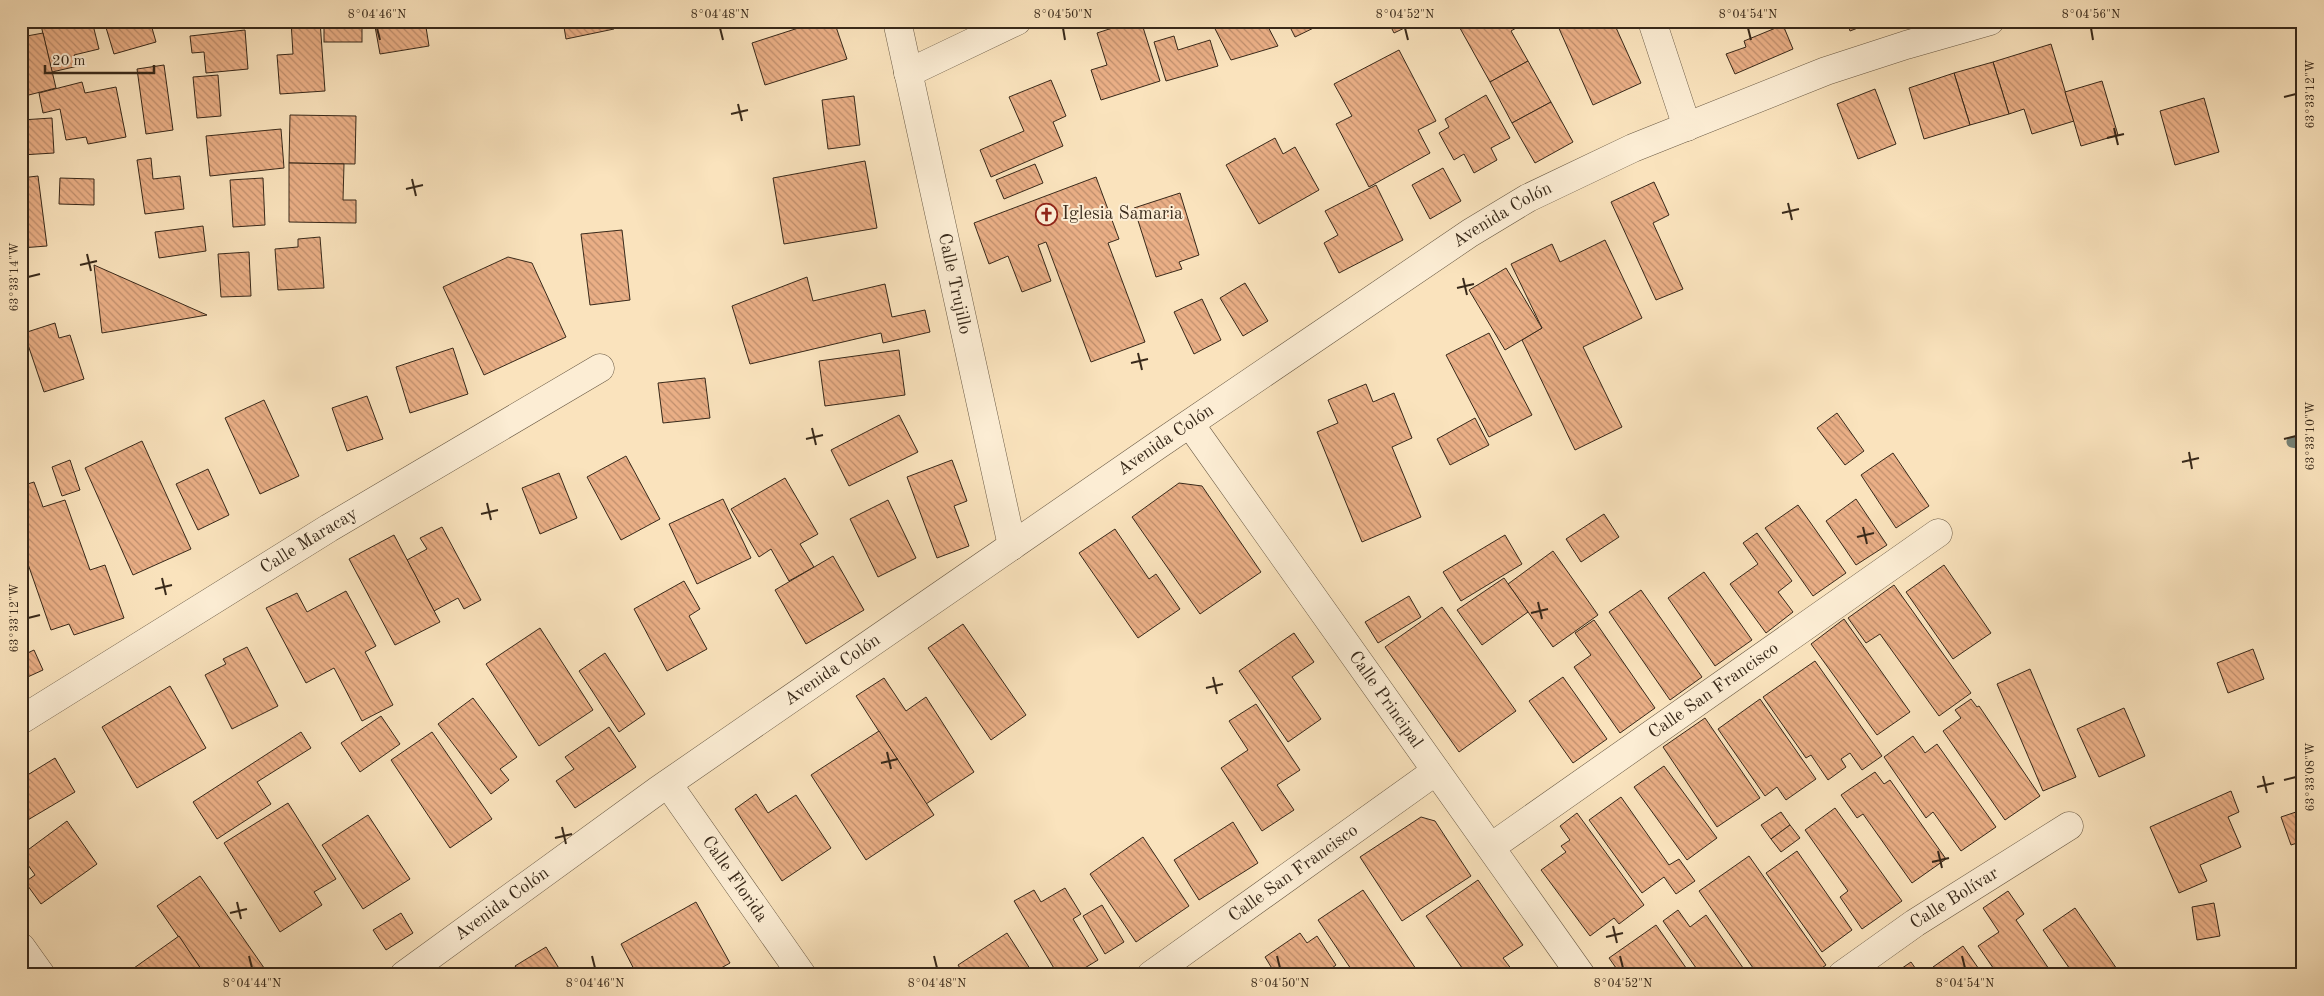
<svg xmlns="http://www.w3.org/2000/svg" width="2324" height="996" font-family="'Old Standard TT',serif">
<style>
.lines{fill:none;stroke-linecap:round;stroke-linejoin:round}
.stream{stroke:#768277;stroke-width:11}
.building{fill:url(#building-back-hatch);stroke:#38291a}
.street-casing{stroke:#685843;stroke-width:29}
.street{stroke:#fcedd4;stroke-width:28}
.ticks{fill:none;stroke:#38291a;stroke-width:2}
.labels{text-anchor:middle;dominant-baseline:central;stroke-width:4;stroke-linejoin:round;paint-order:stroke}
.poi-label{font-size:18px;fill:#38291a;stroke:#fcedd4;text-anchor:start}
.street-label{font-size:18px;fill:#38291a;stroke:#fcedd4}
.neatline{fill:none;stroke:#38291a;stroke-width:2}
.ticks-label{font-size:12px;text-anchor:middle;fill:#38291a}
</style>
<defs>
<pattern id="building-back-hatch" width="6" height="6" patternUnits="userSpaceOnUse" patternTransform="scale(1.25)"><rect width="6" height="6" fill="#eaaf86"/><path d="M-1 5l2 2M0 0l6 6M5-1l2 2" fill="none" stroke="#bf8e6d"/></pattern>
</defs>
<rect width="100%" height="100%" fill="#fae3bd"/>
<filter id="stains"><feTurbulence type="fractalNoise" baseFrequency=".004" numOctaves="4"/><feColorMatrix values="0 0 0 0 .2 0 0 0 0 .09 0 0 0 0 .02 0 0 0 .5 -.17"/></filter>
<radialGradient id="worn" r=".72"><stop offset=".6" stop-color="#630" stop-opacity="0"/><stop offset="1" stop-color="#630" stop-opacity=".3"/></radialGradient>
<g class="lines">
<!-- stream -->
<path class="stream" d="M2292,442L2303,444"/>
</g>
<!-- building -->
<g class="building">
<path d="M40,21H92L99,49L74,55L78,66L52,72Z"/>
<path d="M104,21H150L156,42L114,54Z"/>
<path d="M202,21H256V23L203,28Z"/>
<path d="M291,21H320L325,91L280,94L277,55L293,54Z"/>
<rect x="324" y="21" width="38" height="21"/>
<path d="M374,21H425L429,46L380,54Z"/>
<path d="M507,21H538L508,27Z"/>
<path d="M563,21H612L614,29L566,39Z"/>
<path d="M820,21H834L847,59L765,85L752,43Z"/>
<path d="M1134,21H1141L1160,81L1101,100L1091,70L1107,65L1097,33Z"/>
<path d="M1211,21H1265L1278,46L1231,60Z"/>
<path d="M1287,21H1328L1295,37Z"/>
<path d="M1388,21H1419L1394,33Z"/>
<path d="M1456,21H1528L1511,31L1528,61L1490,82Z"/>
<path d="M1562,21H1613L1641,83L1593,105L1557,24Z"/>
<path d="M1847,21H1876L1850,31Z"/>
<path d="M24,25L27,36L43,33L56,88L21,97V26Z"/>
<path d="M1783,25L1793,49L1735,74L1726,54L1746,47L1744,41Z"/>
<path d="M245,30L248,69L206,73L204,52L192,53L190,36Z"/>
<path d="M1174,36L1178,50L1210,40L1218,66L1166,81L1154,42Z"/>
<path d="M2051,44L2074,121L2032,134L2024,109L2009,114L1993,62Z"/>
<path d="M1399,50L1436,121L1418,130L1430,153L1369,187L1336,124L1352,116L1334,84Z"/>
<path d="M1528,61L1551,102L1512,123L1490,82Z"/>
<path d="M1993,62L2009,114L1970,125L1954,73Z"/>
<path d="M164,65L173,130L146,134L137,69Z"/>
<path d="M1954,73L1970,125L1924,139L1909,88Z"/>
<path d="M218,75L221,116L197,118L193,77Z"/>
<path d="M1051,80L1066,116L1053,122L1063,146L991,177L980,150L1024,131L1009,97Z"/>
<path d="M2102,81L2118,135L2081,146L2065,92Z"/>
<path d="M82,82L85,93L116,87L126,137L88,144L86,137L66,140L60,109L43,113L39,93Z"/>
<path d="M1875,89L1896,144L1858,159L1837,104Z"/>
<path d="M1486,95L1510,138L1491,148L1497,160L1474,173L1464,154L1454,160L1439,133L1449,127L1445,119Z"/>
<path d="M854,96L860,145L828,149L822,100Z"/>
<path d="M2204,98L2219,152L2175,165L2160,111Z"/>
<path d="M1551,102L1573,142L1535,163L1512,123Z"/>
<path d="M290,115L356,116L355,164L289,163Z"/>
<path d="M52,118L54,153L21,155V120Z"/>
<path d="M281,129L284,168L210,176L206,136Z"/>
<path d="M1275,138L1283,154L1295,147L1319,190L1259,224L1226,165Z"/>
<path d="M151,158L153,179L180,176L184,209L145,214L137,160Z"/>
<path d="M865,161L877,228L784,244L773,178Z"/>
<path d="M289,163L344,164L343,200H356V223L289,222Z"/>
<path d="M1035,164L1043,183L1004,199L996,180Z"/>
<path d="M1443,168L1461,201L1430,219L1412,185Z"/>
<path d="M38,176L47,246L21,248V178Z"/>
<path d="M1096,177L1119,239L1108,243L1145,342L1091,362L1046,242L1038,245L1051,281L1022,292L1008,256L989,264L974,223Z"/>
<path d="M60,178L94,179V205L59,204Z"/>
<path d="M263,178L265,225L233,227L230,180Z"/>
<path d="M1654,182L1669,215L1653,223L1683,289L1656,300L1611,202Z"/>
<path d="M1376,185L1403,240L1339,273L1324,243L1338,235L1325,211Z"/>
<path d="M1180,193L1199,255L1179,262L1182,269L1156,277L1134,208Z"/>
<path d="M203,226L206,251L159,258L155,232Z"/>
<path d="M622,230L630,300L590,305L581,234Z"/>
<path d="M320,237L324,288L278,290L275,249L298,247V239Z"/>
<path d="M1605,240L1642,318L1583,347L1622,427L1575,450L1522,340L1542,328L1511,264L1552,244L1560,262Z"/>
<path d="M249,252L251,296L221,297L218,254Z"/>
<path d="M508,257L532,263L566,337L484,375L443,287Z"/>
<path d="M94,265L207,315L102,333Z"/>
<path d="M1506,268L1542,328L1505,350L1469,290Z"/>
<path d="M807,277L813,301L885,284L892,317L925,310L930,332L883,343L881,333L750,364L732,306Z"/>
<path d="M1245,283L1268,321L1243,336L1220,298Z"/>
<path d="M1202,299L1221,340L1194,354L1174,312Z"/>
<path d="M55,323L59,338L70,335L84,379L44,392L24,333Z"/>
<path d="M1489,333L1532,415L1489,437L1446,355Z"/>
<path d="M453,348L468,394L410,413L396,367Z"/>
<path d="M899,350L905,395L825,406L819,361Z"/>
<path d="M705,378L710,418L663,423L658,383Z"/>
<path d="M1366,384L1373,402L1394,393L1412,438L1392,447L1421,517L1362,542L1317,432L1338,423L1328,400Z"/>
<path d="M367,396L383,439L347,451L332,408Z"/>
<path d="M264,400L299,476L260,494L225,418Z"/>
<path d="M1837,413L1864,451L1845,465L1817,428Z"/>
<path d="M899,415L918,452L849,486L831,450Z"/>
<path d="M1475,418L1489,445L1450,465L1437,439Z"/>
<path d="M142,441L191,549L133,575L85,468Z"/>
<path d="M1893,453L1929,506L1896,528L1861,475Z"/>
<path d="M626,456L660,519L621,540L587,477Z"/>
<path d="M70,460L80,490L62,496L52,467Z"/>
<path d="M952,460L967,501L954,506L969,546L937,558L907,477Z"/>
<path d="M208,469L229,515L198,530L176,484Z"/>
<path d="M559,473L577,518L540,534L522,488Z"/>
<path d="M785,478L818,534L800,544L814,567L789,581L771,549L759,557L731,509Z"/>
<path d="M34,482L43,507L65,500L90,570L105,565L124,618L74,635L69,624L51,630L21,544V486Z"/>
<path d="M1179,483L1202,486L1261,572L1200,614L1132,517Z"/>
<path d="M723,499L751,558L697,584L669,524Z"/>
<path d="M1856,499L1887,545L1856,565L1826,521Z"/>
<path d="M888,500L916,558L878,577L850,519Z"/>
<path d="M1798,505L1846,573L1813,596L1765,528Z"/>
<path d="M1604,514L1619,537L1581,562L1566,539Z"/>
<path d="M442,527L481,600L464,609L458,598L434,611L407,560L427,549L420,538Z"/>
<path d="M1115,529L1149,579L1156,574L1180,609L1138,638L1079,553Z"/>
<path d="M1757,533L1792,581L1778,592L1793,612L1766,633L1730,584L1758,564L1743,543Z"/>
<path d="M394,535L440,622L395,645L349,559Z"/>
<path d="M1505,535L1522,564L1461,601L1443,572Z"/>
<path d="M1553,551L1598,615L1553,647L1508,584Z"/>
<path d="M833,556L864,610L806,644L775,590Z"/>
<path d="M1944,565L1991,633L1953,659L1906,592Z"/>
<path d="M1704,572L1752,640L1715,666L1668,598Z"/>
<path d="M1504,578L1528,612L1482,645L1457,610Z"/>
<path d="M684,581L700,609L689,616L707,649L667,671L634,609Z"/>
<path d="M1894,585L1971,693L1939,716L1880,634L1866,643L1848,618Z"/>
<path d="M1641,590L1702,677L1670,700L1609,612Z"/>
<path d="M346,591L376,646L365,652L393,705L362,721L334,668L306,683L266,608L297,593L307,612Z"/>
<path d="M1409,596L1421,617L1378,643L1365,622Z"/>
<path d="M1442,607L1516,711L1459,752L1385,647Z"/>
<path d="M1844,619L1910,712L1877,735L1811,644Z"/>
<path d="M1594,620L1655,708L1620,733L1574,667L1591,655L1575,633Z"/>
<path d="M963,624L1026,715L991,740L928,648Z"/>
<path d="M540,628L593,710L539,746L486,664Z"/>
<path d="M1294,633L1314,662L1292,677L1321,719L1288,742L1239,671Z"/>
<path d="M247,647L278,706L232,729L205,675L226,664L223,659Z"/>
<path d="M2253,649L2264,679L2228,693L2217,663Z"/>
<path d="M34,650L43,670L21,680V656Z"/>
<path d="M605,653L645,714L619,732L579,671Z"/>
<path d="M1815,661L1882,756L1862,770L1850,753L1841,759L1846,767L1828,780L1811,755L1806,758L1763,697Z"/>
<path d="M2030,669L2076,777L2043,791L1997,684Z"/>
<path d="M1563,677L1607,739L1573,763L1529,701Z"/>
<path d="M884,678L906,711L926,697L974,772L926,804L856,696Z"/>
<path d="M170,686L206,748L137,788L102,727Z"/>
<path d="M473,698L517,757L500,769L509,780L491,794L438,724Z"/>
<path d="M1760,699L1816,779L1786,800L1777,787L1765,796L1718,729Z"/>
<path d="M1971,699L1977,707L1979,706L2040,796L2005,820L1943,731L1961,718L1955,710Z"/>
<path d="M1256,704L1300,770L1277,785L1294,810L1262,831L1221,768L1248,750L1229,721Z"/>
<path d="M2124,708L2145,756L2099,777L2077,729Z"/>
<path d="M381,716L400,744L360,772L341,743Z"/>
<path d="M1705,718L1760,798L1717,827L1663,747Z"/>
<path d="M609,727L636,767L575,808L556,781L574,769L565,757Z"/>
<path d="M879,731L934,815L866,860L811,775Z"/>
<path d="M301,732L311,748L257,782L271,804L217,839L193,802Z"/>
<path d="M432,732L492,819L450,848L391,760Z"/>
<path d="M1913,736L1925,753L1937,744L1996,827L1961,851L1933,812L1926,818L1884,757Z"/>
<path d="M55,758L75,792L21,824V779Z"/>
<path d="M1664,766L1717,838L1687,860L1634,787Z"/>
<path d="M1875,772L1884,784L1890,780L1946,859L1912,883L1863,814L1857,818L1841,795Z"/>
<path d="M2231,791L2239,812L2228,817L2241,847L2200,865L2207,881L2179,893L2150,827Z"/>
<path d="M756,794L768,813L796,795L831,848L782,881L735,809Z"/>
<path d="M1621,797L1669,865L1679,859L1695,881L1676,894L1664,877L1642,893L1589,820Z"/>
<path d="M288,803L336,879L314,892L322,905L280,932L224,843Z"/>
<path d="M1835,808L1902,901L1862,929L1840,897L1848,891L1805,830Z"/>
<path d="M2302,810L2303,841L2291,845L2281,817Z"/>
<path d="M1781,812L1790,825L1771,839L1761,825Z"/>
<path d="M1577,813L1644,905L1619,924L1614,918L1590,936L1541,870L1566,852L1561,846L1570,840L1560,826Z"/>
<path d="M368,815L410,879L363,909L322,845Z"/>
<path d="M1421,817L1435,821L1471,876L1402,921L1360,857Z"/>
<path d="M67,821L97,864L41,904L25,882L35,875L21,855Z"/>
<path d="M1233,822L1258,863L1199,900L1174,860Z"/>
<path d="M1790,825L1800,838L1781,852L1771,839Z"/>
<path d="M1143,837L1189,906L1136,942L1090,874Z"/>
<path d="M1797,851L1852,930L1822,952L1766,873Z"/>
<path d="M1749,856L1826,965L1812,975H1758L1699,891Z"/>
<path d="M200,876L269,975H205L157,906Z"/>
<path d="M1478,880L1523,945L1503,958L1512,970L1505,975H1467L1426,916Z"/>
<path d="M1065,888L1081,914L1073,919L1098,960L1073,975H1058L1014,901L1034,890L1041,902Z"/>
<path d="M1363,890L1420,975H1355L1318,920Z"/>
<path d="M2008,891L2024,914L2016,920L2053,975H1998L1978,946L1999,932L1983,908Z"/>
<path d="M696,902L730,963L714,972L716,975H637L621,944Z"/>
<path d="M2214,903L2220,936L2197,940L2192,907Z"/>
<path d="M1102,905L1124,942L1105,954L1083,916Z"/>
<path d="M2075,908L2121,975H2074L2043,930Z"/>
<path d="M1678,910L1690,927L1706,915L1748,975H1701L1663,921Z"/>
<path d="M401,913L413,933L386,950L373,930Z"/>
<path d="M1656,925L1691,975H1621L1609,958Z"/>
<path d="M1007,933L1034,975H964L958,965Z"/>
<path d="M1300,933L1307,943L1317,936L1336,965L1327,972L1328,975H1276L1265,957Z"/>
<path d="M179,936L205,975H128L127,973Z"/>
<path d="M1963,946L1983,975H1938L1933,967Z"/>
<path d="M546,947L563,975H521L515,966Z"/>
<path d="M1911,962L1920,975H1892Z"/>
</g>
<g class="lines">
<defs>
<g id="street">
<path id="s1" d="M897,21L1012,546"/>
<path d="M1652,21L1687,127"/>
<path d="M908,73L1017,21"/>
<path id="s2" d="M1190,424L1581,975"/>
<path id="s3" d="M21,720L329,528L600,368"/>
<path id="s4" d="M668,784L802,975"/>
<path id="s5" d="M1491,847L1938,533"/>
<path d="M21,947L41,975"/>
<path id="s6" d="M404,975L657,791L1158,445L1470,233L1528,198L1633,148L1826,71L1906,45L1990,21"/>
<path id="s7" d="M1151,975L1436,771"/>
<path id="s8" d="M1842,975L1915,923L2069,826"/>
</g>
</defs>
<!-- street casing -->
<use href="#street" class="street-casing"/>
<!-- street -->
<use href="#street" class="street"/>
</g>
<!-- ticks -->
<path class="ticks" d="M377,28L380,40M720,28L723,40M1063,28L1065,40M1405,28L1408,40M1748,28L1751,40M2091,28L2093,40M2284,97L2296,94M738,104L742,121M731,114L748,110M2114,128L2118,145M2107,138L2124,134M412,179L416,196M406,189L423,185M1788,203L1792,220M1782,213L1799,209M87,254L91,271M80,265L97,261M28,277L40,274M1463,278L1467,295M1457,288L1474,284M1138,353L1142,370M1131,363L1148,359M812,428L816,445M806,439L823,435M2284,439L2296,436M2189,452L2192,469M2182,462L2199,458M487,503L491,520M481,514L498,510M1863,527L1867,544M1857,537L1874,533M162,578L166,595M155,589L172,585M1538,602L1542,619M1531,613L1548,609M28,618L40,615M1213,677L1217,694M1206,688L1223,684M887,752L891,769M881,763L898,759M2263,776L2267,793M2284,780L2296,777M2257,787L2274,783M562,827L566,844M555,838L572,834M1938,851L1942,868M1932,862L1949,858M237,902L241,919M230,913L247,909M1613,926L1617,943M1606,937L1623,933M249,956L252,968M592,956L595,968M934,956L937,968M1277,956L1280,968M1620,956L1623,968M1962,956L1965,968"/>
<!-- icons -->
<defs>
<symbol id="church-ring" viewBox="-11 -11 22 22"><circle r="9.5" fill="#fcedd4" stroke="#8f2418" stroke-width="1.5"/><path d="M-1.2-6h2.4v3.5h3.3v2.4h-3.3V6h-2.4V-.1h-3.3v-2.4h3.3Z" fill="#8f2418"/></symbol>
</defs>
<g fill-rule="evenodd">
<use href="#church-ring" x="1034" y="202" width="25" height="25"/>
</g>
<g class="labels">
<!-- poi labels -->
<g class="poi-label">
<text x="1062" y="214">Iglesia Samaria</text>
</g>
<!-- street labels -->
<g class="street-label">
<text stroke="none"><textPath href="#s6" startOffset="1336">Avenida Colón</textPath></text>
<text stroke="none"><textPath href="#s1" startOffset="269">Calle Trujillo</textPath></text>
<text stroke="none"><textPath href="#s6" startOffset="931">Avenida Colón</textPath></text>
<text stroke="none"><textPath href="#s3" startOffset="339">Calle Maracay</textPath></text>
<text stroke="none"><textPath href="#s6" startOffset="526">Avenida Colón</textPath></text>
<text stroke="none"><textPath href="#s5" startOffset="272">Calle San Francisco</textPath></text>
<text stroke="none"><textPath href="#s2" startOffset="338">Calle Principal</textPath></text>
<text stroke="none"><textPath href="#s7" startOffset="175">Calle San Francisco</textPath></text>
<text stroke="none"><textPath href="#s4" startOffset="116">Calle Florida</textPath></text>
<text stroke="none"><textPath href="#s8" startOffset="136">Calle Bolívar</textPath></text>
<text stroke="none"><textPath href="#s6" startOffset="121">Avenida Colón</textPath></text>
</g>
</g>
<!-- margin -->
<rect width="2324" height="996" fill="none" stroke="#fae3bd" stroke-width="55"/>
<!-- scale -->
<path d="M45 65v8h109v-8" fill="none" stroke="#38291a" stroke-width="2.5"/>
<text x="52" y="65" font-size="15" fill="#38291a" stroke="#fcedd4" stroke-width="4" paint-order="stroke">20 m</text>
<rect x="28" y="28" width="2268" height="940" class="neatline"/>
<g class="ticks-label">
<text x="377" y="18">8°04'46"N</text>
<text x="720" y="18">8°04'48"N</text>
<text x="1063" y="18">8°04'50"N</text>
<text x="1405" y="18">8°04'52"N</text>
<text x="1748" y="18">8°04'54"N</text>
<text x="2091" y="18">8°04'56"N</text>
<text transform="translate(2310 94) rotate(-90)" y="4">63°33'12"W</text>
<text transform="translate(14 277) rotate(-90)" y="4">63°33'14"W</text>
<text transform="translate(2310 436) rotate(-90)" y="4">63°33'10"W</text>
<text transform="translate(14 618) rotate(-90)" y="4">63°33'12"W</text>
<text transform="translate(2310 777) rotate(-90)" y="4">63°33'08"W</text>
<text x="252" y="987">8°04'44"N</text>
<text x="595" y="987">8°04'46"N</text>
<text x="937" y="987">8°04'48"N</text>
<text x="1280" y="987">8°04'50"N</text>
<text x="1623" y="987">8°04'52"N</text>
<text x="1965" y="987">8°04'54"N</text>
</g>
<rect width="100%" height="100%" filter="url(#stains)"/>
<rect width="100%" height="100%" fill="url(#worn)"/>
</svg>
